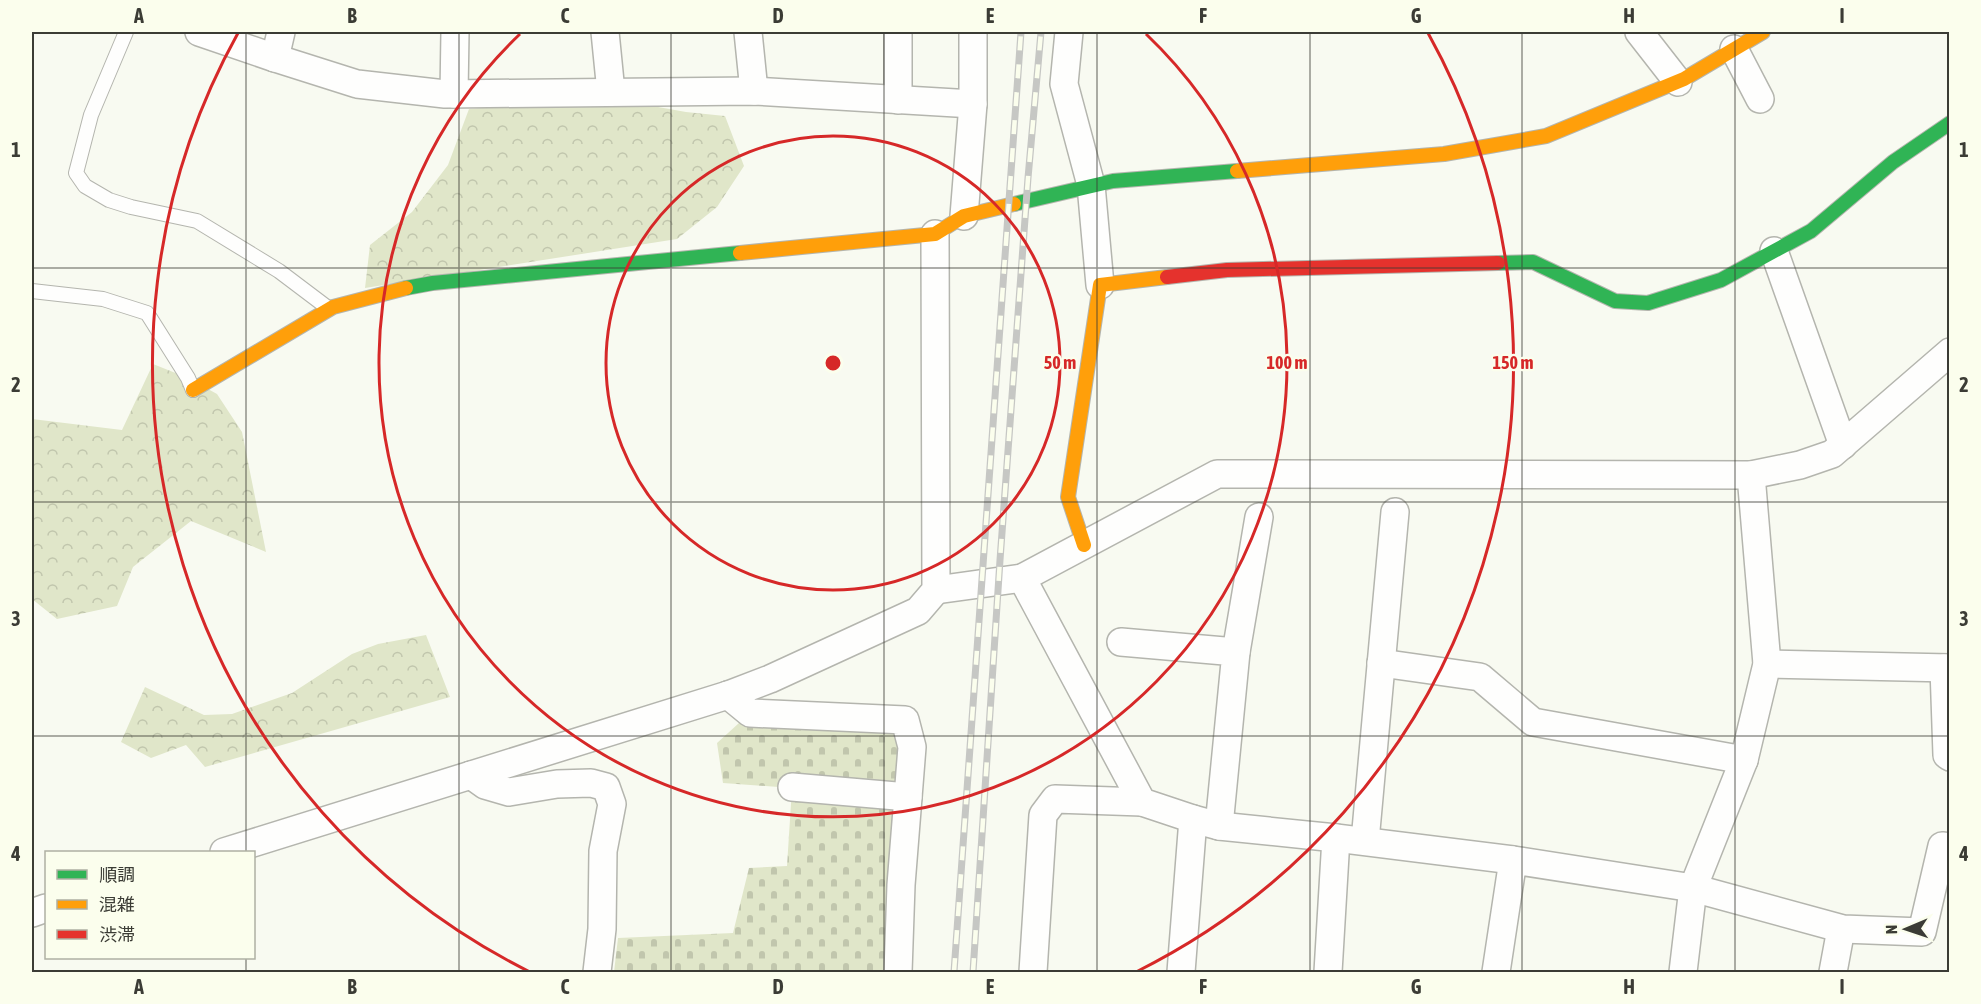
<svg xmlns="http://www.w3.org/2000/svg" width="1981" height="1004" font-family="'Asap Condensed','Noto Sans JP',sans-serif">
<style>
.forest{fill:url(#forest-crowns)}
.cemetery{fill:url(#cemetery-stones)}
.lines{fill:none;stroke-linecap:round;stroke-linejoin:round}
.lane-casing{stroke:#b4b5ae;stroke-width:16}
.street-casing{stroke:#b4b5ae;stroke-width:30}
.fast-casing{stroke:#b4b5ae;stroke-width:16}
.slow-casing{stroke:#b4b5ae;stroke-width:16}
.jam-casing{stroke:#b4b5ae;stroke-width:16}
.lane{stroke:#fefefd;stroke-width:14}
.street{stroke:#fefefd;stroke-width:27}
.fast{stroke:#30b455;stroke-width:14}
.slow{stroke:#ff9f0a;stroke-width:14}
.jam{stroke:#e5322d;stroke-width:14}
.rail-casing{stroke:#c6c7c4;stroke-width:7}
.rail{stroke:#fbfeed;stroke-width:4.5;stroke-dasharray:14;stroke-linecap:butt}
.grid{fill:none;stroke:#3b3c35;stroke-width:1.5;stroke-opacity:0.55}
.ring{fill:none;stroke:#d62828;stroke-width:3}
.centre{fill:#d62828;stroke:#fbfeed;stroke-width:3}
.ring-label{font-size:18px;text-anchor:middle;font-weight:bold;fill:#d62828;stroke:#fbfeed;stroke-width:4.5;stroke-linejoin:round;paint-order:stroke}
.neatline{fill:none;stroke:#3b3c35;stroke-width:2}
.grid-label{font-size:20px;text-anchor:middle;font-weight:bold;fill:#3b3c35}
</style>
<defs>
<pattern id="forest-crowns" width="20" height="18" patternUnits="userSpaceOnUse" patternTransform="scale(1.5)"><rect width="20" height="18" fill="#e0e6c9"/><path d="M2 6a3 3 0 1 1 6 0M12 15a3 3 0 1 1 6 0" fill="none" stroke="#c1c6ad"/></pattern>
<pattern id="cemetery-stones" width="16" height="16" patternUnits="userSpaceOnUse" patternTransform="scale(1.5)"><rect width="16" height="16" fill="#e0e6c9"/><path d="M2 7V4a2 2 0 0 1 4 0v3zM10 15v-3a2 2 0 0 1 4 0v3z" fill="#c1c6ad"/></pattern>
</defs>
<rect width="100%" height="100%" fill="#f8faf1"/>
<!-- forest -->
<g class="forest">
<path d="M546,102H630L686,112L725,116L744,166L717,207L677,239L365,288L370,245L412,212L448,165L469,109Z"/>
<path d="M153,364L188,378L217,394L242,432L266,552L191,521L133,567L117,606L57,619L32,599V419L122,430Z"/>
<path d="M426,635L450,697L205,767L186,745L151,758L121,742L145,687L204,715L232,714L292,693L352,654L378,644Z"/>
</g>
<!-- cemetery -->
<path class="cemetery" d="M750,713L908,728L900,972H614L618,938L733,933L749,868L787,866L792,788L723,783L717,743Z"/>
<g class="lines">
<defs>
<g id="lane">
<path d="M126,32L91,115L76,173L85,186L109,200L131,207L197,221L279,271L328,308"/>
<path d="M32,291L103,299L147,313L188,378L193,390"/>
</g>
<g id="street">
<path d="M199,32L275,58L357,84L445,94L754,91L973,104"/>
<path d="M605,32L611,92"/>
<path d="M748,32L754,91"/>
<path d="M1069,32L1064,84L1091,185L1100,285"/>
<path d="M1639,32L1678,82"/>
<path d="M1734,49L1760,99"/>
<path d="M275,58L281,32"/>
<path d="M454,94L455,32"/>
<path d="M898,100V32"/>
<path d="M964,216L973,104V32"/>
<path d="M1774,251L1843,445"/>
<path d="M1022,578L1142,802L1193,819L1219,826L1336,838L1513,860L1693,888L1843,929L1922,932L1942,846L1950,847"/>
<path d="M936,590L1022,578L1217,474L1751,475L1800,465L1832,454L1950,352"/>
<path d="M1121,642L1236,652L1219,826"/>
<path d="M1236,652L1259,517"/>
<path d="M1381,663L1480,677L1533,722L1744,760"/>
<path d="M1767,664L1950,668"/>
<path d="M1944,668L1947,755L1950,757"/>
<path d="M728,695L750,713L905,720L912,747L901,885L898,972"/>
<path d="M471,775L485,785L509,792L557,784L591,783L606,787L612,804L603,851L602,929L597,972"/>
<path d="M792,787L908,797"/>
<path d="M1365,841L1395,512"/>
<path d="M224,852L728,695L770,679L918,611L936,590L935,234"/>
<path d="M32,913L46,908"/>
<path d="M1033,972L1043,815L1055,799L1142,802"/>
<path d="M1181,972L1193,819"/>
<path d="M1328,972L1336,838"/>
<path d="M1496,972L1513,860"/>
<path d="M1683,972L1693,888L1744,760L1767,664L1751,475"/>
<path d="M1833,972L1841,929"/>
</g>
<g id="fast">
<path d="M1014,204L1113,181L1237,171"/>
<path d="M1498,263L1533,262L1615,301L1648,303L1721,280L1811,231L1893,162L1950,123"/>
<path d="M406,288L433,283L740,253"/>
</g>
<g id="slow">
<path d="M1237,171L1444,154L1546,136L1684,79L1763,32"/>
<path d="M740,253L935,234L964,216L1014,204"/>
<path d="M193,390L333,307L406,288"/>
<path d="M1084,545L1068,497L1100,285L1167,277"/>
</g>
<path id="jam" d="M1167,277L1227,270L1498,263"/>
</defs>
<!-- lane casing -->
<use href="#lane" class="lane-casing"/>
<!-- street casing -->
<use href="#street" class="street-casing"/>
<!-- fast casing -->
<use href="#fast" class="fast-casing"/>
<!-- slow casing -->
<use href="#slow" class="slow-casing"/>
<!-- jam casing -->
<use href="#jam" class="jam-casing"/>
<!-- lane -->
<use href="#lane" class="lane"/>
<!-- street -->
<use href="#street" class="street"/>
<!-- fast -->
<use href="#fast" class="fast"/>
<!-- slow -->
<use href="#slow" class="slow"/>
<!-- jam -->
<use href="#jam" class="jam"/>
<defs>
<g id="rail">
<path d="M954,972L1021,32"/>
<path d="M973,972L1000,560L1028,178L1041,32"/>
</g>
</defs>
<!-- rail casing -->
<use href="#rail" class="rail-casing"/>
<!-- rail -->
<use href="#rail" class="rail"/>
</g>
<!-- grid -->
<path class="grid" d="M246,32V852M459,32V972M671,32V972M884,32V972M1097,32V972M1310,32V972M1522,32V972M1735,32V972M32,268H1950M32,502H1950M32,736H1950M246,958V972"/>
<!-- distance rings -->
<g class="ring">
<circle cx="833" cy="363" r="227"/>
<path d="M1146 34A454 454 0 1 1 520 34"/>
<path d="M530 972A680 680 0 0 1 238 33M1428 33A680 680 0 0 1 1136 972"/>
</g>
<circle cx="833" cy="363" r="9" class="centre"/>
<g class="ring-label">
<text x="1060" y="369">50 m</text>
<text x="1287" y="369">100 m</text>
<text x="1513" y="369">150 m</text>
</g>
<!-- border -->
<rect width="1981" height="1004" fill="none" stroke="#fbfeed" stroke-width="66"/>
<!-- legend -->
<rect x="45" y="851" width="210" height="108" fill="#fbfeed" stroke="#aeb0a3" stroke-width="1.5"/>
<rect x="57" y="870" width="30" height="9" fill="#30b455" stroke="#aeb0a3" stroke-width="1.5"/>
<text x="99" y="881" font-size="18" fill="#3b3c35">順調</text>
<rect x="57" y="900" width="30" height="9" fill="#ff9f0a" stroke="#aeb0a3" stroke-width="1.5"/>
<text x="99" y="911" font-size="18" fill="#3b3c35">混雑</text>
<rect x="57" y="930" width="30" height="9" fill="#e5322d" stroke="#aeb0a3" stroke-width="1.5"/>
<text x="99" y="941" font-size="18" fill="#3b3c35">渋滞</text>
<!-- north arrow -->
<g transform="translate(1906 929) rotate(268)" stroke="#fbfeed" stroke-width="4.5" paint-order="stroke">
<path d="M0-4.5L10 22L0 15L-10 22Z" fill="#3b3c35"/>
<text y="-9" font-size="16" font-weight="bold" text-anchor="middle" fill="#3b3c35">N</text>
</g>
<rect x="33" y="33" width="1915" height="938" class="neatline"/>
<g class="grid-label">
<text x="139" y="23">A</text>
<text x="352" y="23">B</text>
<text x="565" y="23">C</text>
<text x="778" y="23">D</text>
<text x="990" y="23">E</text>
<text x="1203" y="23">F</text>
<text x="1416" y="23">G</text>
<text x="1629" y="23">H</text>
<text x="1842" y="23">I</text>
<text x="16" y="157">1</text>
<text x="1964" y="157">1</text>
<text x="16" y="392">2</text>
<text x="1964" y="392">2</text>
<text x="16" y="626">3</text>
<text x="1964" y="626">3</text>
<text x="16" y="861">4</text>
<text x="1964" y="861">4</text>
<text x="139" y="994">A</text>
<text x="352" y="994">B</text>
<text x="565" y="994">C</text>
<text x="778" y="994">D</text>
<text x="990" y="994">E</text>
<text x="1203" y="994">F</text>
<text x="1416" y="994">G</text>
<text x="1629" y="994">H</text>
<text x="1842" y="994">I</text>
</g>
</svg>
